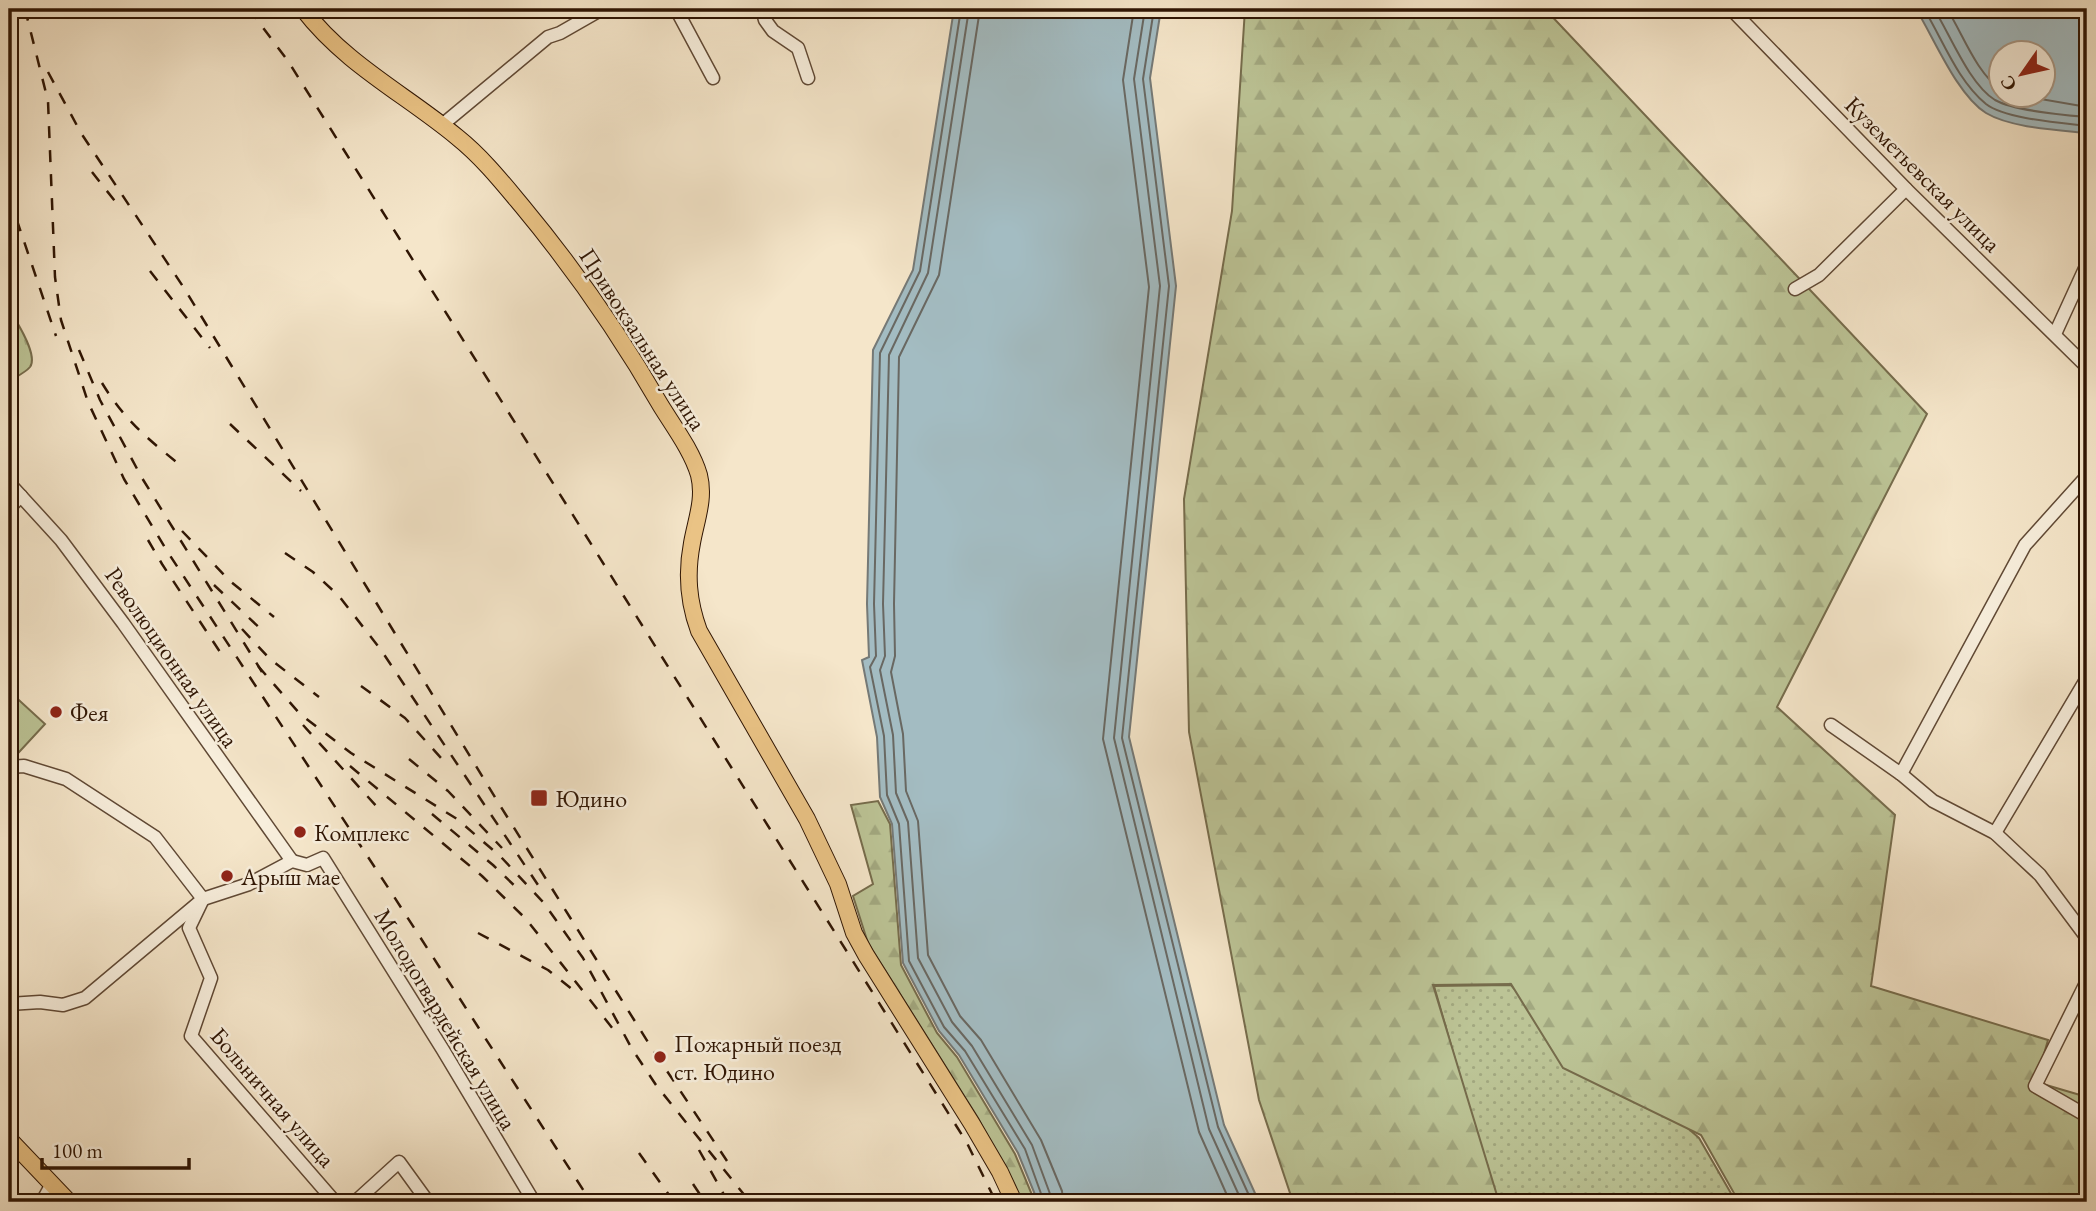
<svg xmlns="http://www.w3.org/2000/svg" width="2096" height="1211" font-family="'EB Garamond',serif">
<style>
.grass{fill:url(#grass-dots);stroke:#766c4c;stroke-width:2}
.forest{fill:url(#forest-firs);stroke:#766c4c;stroke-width:2}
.park{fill:url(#park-tufts);stroke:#766c4c;stroke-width:2}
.pitch{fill:#bcc496;stroke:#766c4c;stroke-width:2}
.water{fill:#a3bcc2;stroke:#757976;stroke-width:2;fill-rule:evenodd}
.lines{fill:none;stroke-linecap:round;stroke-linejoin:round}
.shore{stroke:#696862;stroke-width:2}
.minor-casing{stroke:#604935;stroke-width:15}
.major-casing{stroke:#2f1503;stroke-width:18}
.minor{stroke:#f8efdd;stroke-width:12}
.major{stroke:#eac385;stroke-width:16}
.rail{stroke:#2f1503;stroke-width:2.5;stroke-dasharray:12 12;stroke-linecap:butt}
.poi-dot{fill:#8f2418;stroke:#f8efdd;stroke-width:2.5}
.labels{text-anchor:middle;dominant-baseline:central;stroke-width:5;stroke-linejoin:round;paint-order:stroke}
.street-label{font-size:24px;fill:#2f1503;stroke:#f8efdd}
.poi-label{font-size:24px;fill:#2f1503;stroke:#f8efdd;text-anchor:start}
</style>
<defs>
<pattern id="grass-dots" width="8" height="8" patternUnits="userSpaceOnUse" patternTransform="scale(1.75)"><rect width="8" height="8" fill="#bcc496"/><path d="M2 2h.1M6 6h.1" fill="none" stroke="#a2a880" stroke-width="1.8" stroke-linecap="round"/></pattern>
<pattern id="forest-firs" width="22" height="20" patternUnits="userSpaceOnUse" patternTransform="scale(1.75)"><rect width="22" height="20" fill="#bcc496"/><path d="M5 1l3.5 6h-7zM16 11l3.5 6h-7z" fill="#a2a880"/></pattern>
<pattern id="park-tufts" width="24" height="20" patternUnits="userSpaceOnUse" patternTransform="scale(1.75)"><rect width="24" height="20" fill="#bcc496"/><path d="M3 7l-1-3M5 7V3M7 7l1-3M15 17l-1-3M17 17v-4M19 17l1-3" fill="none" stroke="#a2a880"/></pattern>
</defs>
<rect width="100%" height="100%" fill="#f5e6ca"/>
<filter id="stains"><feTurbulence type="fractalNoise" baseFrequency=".00286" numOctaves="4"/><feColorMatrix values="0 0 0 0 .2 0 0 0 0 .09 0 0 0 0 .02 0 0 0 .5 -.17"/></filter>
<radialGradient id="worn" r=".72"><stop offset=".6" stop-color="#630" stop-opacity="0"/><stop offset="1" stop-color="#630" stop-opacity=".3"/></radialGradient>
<!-- grass -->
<path class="grass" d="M1511,985L1543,1023L1584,1037L1699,1138L1736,1202H1496L1434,986Z"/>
<!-- forest -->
<g class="forest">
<path d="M1245,9H1545L1927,414L1777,707L1895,815L1871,986L2048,1040L2036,1082L2087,1097V1202H1739L1701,1135L1563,1068L1511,984L1433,985L1499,1202H1293L1259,1100L1189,732L1184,499L1232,211Z"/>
<path d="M878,801L890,824L901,965L937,1033L957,1057L1015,1154L1035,1202H1021L978,1118L868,943L853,896L873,884L851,805Z"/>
</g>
<!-- park -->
<path class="park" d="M9,309C15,319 39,355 30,367C26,372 16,377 11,380L9,378Z"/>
<!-- pitch -->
<path class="pitch" d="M9,691L45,724L9,763Z"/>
<!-- water -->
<g class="water">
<path d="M954,9H1161L1150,78L1176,286L1129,737L1224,1125L1259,1202H1038L1018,1153L959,1055L939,1031L903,963L892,824L880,797L877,737L862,660L869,657L867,604L873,350L913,270Z"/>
<path d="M1916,9H2087V133C2058,130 2011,128 1986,113C1957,95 1934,38 1916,9ZM2002,52H2044V94H2002Z"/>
</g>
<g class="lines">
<!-- shore -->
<g class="shore">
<path d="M961,9L920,271L880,353L874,604L876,656L870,667L884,736L887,795L899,824L909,961L944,1027L965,1051L1025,1149L1044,1202"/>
<path d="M969,9L928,273L889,355L883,604L885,656L880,670L893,735L896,793L908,822L918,958L952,1022L972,1046L1032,1145L1053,1202"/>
<path d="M980,9L939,275L899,357L894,604L895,656L891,672L903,734L906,791L918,821L928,955L960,1016L981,1040L1041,1140L1062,1191L1063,1202"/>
<path d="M1134,9L1123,80L1149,287L1103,739L1199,1132L1230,1202"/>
<path d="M1145,9L1134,79L1160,286L1114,738L1209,1129L1242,1202"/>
<path d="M1154,9L1143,79L1169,286L1122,738L1218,1127L1252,1202"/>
<path d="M1924,9C1943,40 1957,80 1986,104C2005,119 2063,123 2087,126"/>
<path d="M1934,9C1950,34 1969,84 1995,100C2015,111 2064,115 2087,117"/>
<path d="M1947,9C1964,36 1975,71 2002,91"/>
<path d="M2011,94L2087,107"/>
</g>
<defs>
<g id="minor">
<path d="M676,9L713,78"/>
<path d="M762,9L765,20L773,31L798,48L808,78"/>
<path d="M1731,9L1906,189L2087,367"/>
<path d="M442,125L548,37L560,33L602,9"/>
<path d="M1795,289L1819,275L1906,189"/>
<path d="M2055,334L2087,264"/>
<path d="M9,483L61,540L123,623L292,861"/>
<path d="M9,508L21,496"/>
<path d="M1831,725L1901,774L1933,801L1995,833L2040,875L2087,938"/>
<path d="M9,767L24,766L66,779L155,837L203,899L189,928L211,978L191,1036L335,1202"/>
<path d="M1901,774L2025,545L2087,476"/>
<path d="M1995,833L2087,678"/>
<path d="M2087,981L2035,1086L2087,1116"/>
<path d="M9,1004L40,1002L63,1005L85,998L203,899L249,884L292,861L307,865L323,858L443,1050L534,1202"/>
<path d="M42,1202L52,1184"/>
<path d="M355,1202L399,1162L428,1202"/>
</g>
<g id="major">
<path d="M303,9C345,64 405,94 457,137C482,157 502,182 522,206C576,271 619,333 661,406C674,427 692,451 699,475C705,499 696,520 692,543C686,574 688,601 699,631L807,819L838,884L854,933L866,955L972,1124L1000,1172L1014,1202"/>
<path d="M9,1139L69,1202"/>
</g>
</defs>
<!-- minor casing -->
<use href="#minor" class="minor-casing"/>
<!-- major casing -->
<use href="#major" class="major-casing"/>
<!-- minor -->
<use href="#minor" class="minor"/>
<!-- major -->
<use href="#major" class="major"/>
<!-- rail -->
<g class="rail">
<path d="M25,9L48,101L55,277L61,320L88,402L124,479L167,551L391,892L591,1202"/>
<path d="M249,9L288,61L967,1143L996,1202"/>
<path d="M48,72L81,133L184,288L501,807L651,1047L727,1161"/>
<path d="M92,172L118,205"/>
<path d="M9,197L56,336"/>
<path d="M150,271L210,348"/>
<path d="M79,350L100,400L142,478L262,672"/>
<path d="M102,383C125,421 150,441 184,468"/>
<path d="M230,424L301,491"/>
<path d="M182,531L230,581L274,617"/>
<path d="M148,540L162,564L224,658"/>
<path d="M285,553L313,572L339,596L381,650L538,885"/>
<path d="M214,585L264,632"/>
<path d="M242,629L270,659L319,697"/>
<path d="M258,666L300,714L351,753L457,819L501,857L543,902L583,958L632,1049L656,1085L750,1202"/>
<path d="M361,686L405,718L442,759"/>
<path d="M303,725L378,808"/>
<path d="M409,759L448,791L502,848"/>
<path d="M350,766L482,876L526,919L613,1029"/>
<path d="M432,814L493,865L519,890"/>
<path d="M478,933L548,970L577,993"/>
<path d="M699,1150L728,1202"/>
<path d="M639,1153L674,1202"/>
<path d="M693,1184L705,1202"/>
</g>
</g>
<!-- markers -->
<g class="poi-dot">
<circle cx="56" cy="712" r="7"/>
<rect x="530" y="789" width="18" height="18" rx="3.5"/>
<circle cx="300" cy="832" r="7"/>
<circle cx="227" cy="876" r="7"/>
<circle cx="660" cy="1057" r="7"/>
</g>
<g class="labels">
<!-- street labels -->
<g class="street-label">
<text transform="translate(1923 174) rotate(45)">Куземетьевская улица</text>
<text transform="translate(643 339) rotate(57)">Привокзальная улица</text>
<text transform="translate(172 657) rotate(55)">Революционная улица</text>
<text transform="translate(446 1019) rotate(59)">Молодогвардейская улица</text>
<text transform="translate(273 1097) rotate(49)">Больничная улица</text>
</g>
<!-- poi labels -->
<g class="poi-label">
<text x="70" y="712">Фея</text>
<text x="555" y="798">Юдино</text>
<text x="314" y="832">Комплекс</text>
<text x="241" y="876">Арыш мае</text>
<text x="674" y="1043">Пожарный поезд<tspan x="674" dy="28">ст. Юдино</tspan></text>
</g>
</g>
<!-- margin -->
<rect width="2096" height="1211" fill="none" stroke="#f5e6ca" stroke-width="35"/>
<rect x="10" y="10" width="2075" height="1190" fill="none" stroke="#2f1503" stroke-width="3.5"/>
<rect x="18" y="18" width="2061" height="1176" fill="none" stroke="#2f1503" stroke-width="2"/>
<!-- north arrow -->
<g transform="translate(2022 74) rotate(236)"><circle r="33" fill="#f8efdd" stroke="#a89886" stroke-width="2"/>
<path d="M0-5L12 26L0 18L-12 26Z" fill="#8f2418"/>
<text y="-10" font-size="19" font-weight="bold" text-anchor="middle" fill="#2f1503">С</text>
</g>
<!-- scale -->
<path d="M42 1158v10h147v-10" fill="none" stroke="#2f1503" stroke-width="3.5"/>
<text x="52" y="1158" font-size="21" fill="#2f1503" stroke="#f8efdd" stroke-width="5" paint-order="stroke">100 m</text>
<rect width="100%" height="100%" filter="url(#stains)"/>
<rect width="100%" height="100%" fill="url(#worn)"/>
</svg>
